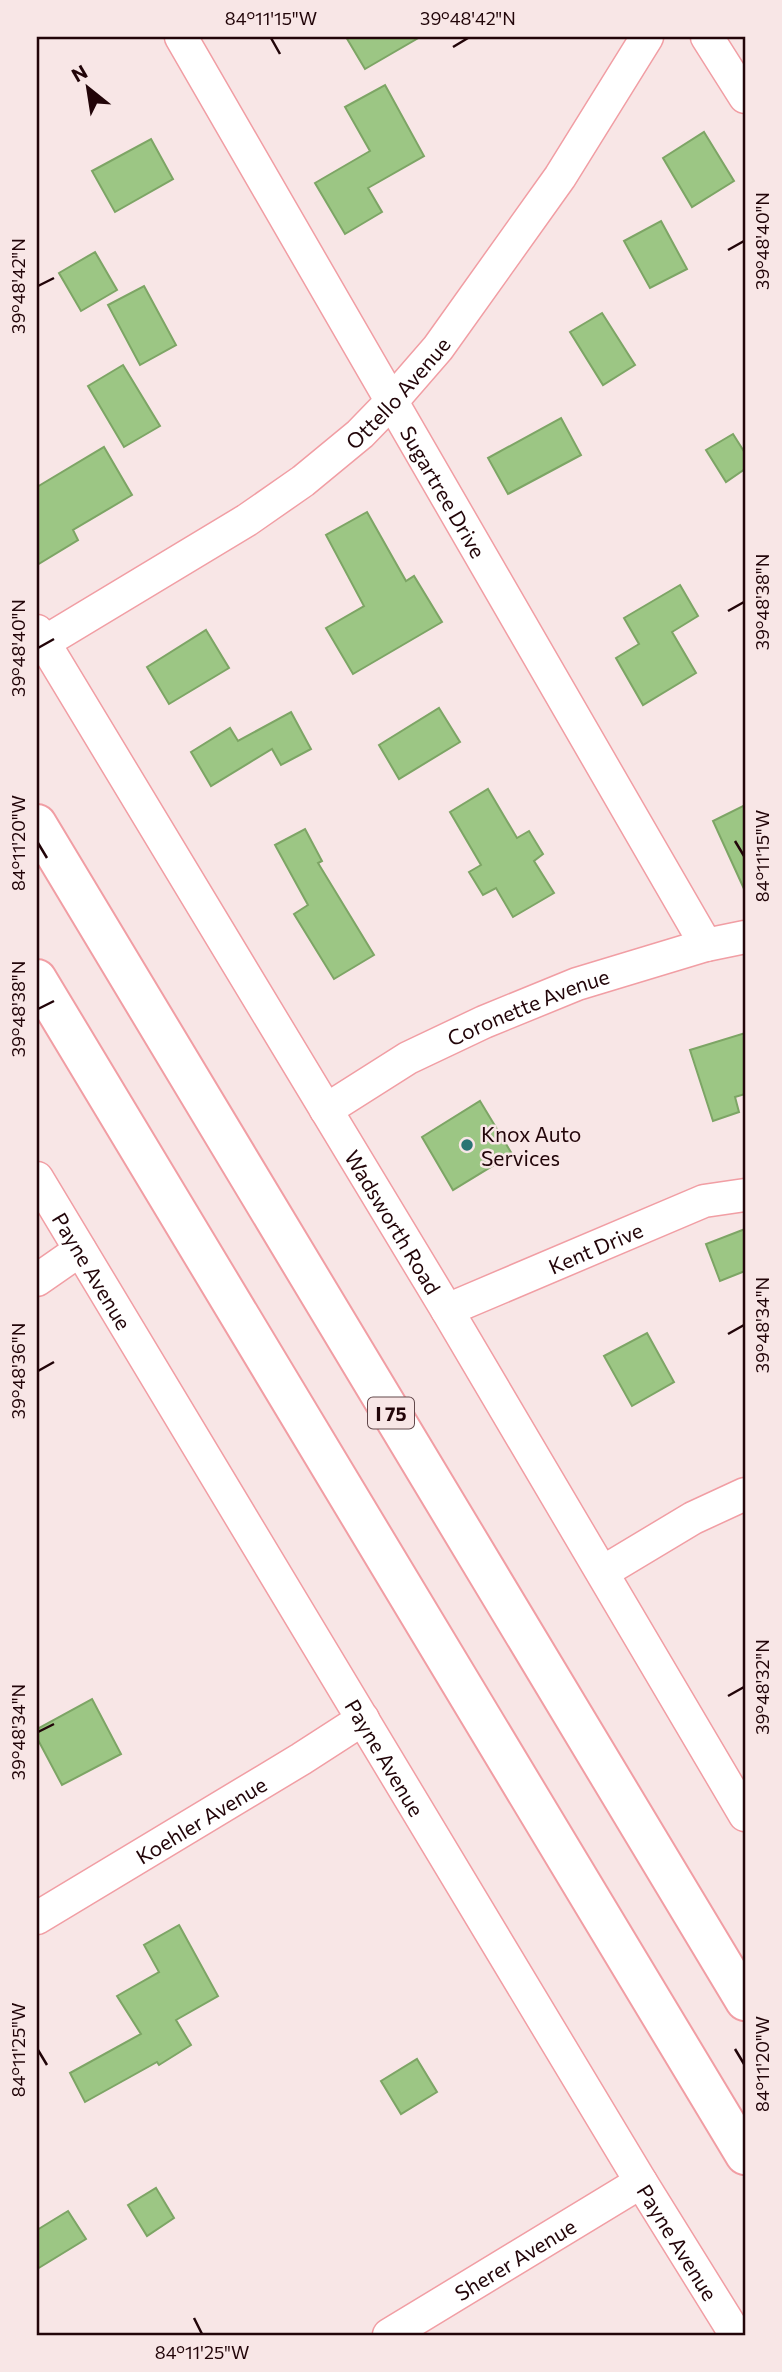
<svg xmlns="http://www.w3.org/2000/svg" width="782" height="2372" font-family="Commissioner,sans-serif">
<style>
.building{fill:#9cc684;stroke:#7da565;stroke-width:2}
.lines{fill:none;stroke-linecap:round;stroke-linejoin:round}
.minor-casing{stroke:#f19ea4;stroke-width:35}
.motorway-casing{stroke:#f19ea4;stroke-width:42}
.minor{stroke:#fff;stroke-width:32}
.motorway{stroke:#fff;stroke-width:38}
.ticks{fill:none;stroke:#220509;stroke-width:2.5}
.poi-dot{fill:#2a7474;stroke:#f8e6e6;stroke-width:2.5}
.labels{text-anchor:middle;dominant-baseline:central;stroke-width:5;stroke-linejoin:round;paint-order:stroke}
.shield{fill:#f8e6e6;stroke:#62484b;stroke-width:2}
.shield-label{font-size:19px;font-weight:bold;fill:#220509}
.street-label{font-size:21px;fill:#220509;stroke:#f8e6e6}
.poi-label{font-size:21px;fill:#220509;stroke:#f8e6e6;text-anchor:start}
.neatline{fill:none;stroke:#220509;stroke-width:2.5}
.ticks-label{font-size:18px;text-anchor:middle;fill:#220509}
</style>
<rect width="100%" height="100%" fill="#f8e6e6"/>
<!-- building -->
<g class="building">
<path d="M346,37H420L365,69Z"/>
<path d="M385,85L424,156L368,188L382,212L345,234L315,183L370,151L345,107Z"/>
<path d="M704,132L734,181L692,207L663,158Z"/>
<path d="M151,139L173,179L115,212L92,171Z"/>
<path d="M661,221L687,269L650,288L624,241Z"/>
<path d="M95,252L117,290L81,311L59,273Z"/>
<path d="M144,286L176,345L140,365L108,305Z"/>
<path d="M602,313L635,365L603,385L570,332Z"/>
<path d="M123,365L160,426L124,447L88,386Z"/>
<path d="M561,418L581,455L508,494L488,458Z"/>
<path d="M733,434L745,453V469L726,482L706,450Z"/>
<path d="M104,447L132,495L73,530L78,540L37,565V487Z"/>
<path d="M367,512L406,581L414,576L442,622L353,674L326,628L364,606L326,535Z"/>
<path d="M680,585L698,616L672,632L696,673L643,705L616,658L639,644L624,618Z"/>
<path d="M206,630L229,668L169,704L147,667Z"/>
<path d="M439,708L460,742L399,779L379,745Z"/>
<path d="M291,712L311,749L281,765L272,749L211,786L191,752L230,728L238,741Z"/>
<path d="M488,789L517,838L529,831L543,854L534,861L554,893L513,917L496,888L483,895L469,872L481,865L450,812Z"/>
<path d="M745,805V891L713,821Z"/>
<path d="M305,829L322,861L318,863L374,955L334,979L294,914L308,905L275,845Z"/>
<path d="M745,1033V1094L735,1097L739,1112L713,1121L690,1050Z"/>
<path d="M480,1101L512,1154L453,1190L422,1137Z"/>
<path d="M745,1229V1271L720,1281L706,1244Z"/>
<path d="M647,1333L674,1382L632,1406L604,1356Z"/>
<path d="M92,1699L121,1754L62,1785L37,1738V1729Z"/>
<path d="M179,1925L218,1996L176,2020L191,2045L159,2065L157,2062L85,2102L70,2073L141,2034L117,1996L159,1972L144,1945Z"/>
<path d="M417,2059L437,2092L401,2114L381,2081Z"/>
<path d="M156,2188L174,2218L147,2236L128,2205Z"/>
<path d="M68,2211L86,2239L37,2269V2230Z"/>
</g>
<g class="lines">
<defs>
<g id="minor">
<path id="s1" d="M181,37L706,945"/>
<path d="M707,37L745,97"/>
<path id="s2" d="M37,631L447,1310L745,1815"/>
<path id="s3" d="M43,643L247,520L303,481L360,434L392,401L438,348L560,177L647,37"/>
<path id="s4" d="M326,1110L408,1058L484,1022L577,984L706,945L745,937"/>
<path id="s5" d="M37,1178L641,2182L736,2335"/>
<path d="M37,1280L80,1250"/>
<path id="s6" d="M447,1310L704,1201L745,1195"/>
<path d="M603,1572L693,1518L745,1494"/>
<path id="s7" d="M37,1918L301,1759L363,1719"/>
<path id="s8" d="M389,2335L641,2182"/>
</g>
<g id="motorway">
<path d="M37,824L745,2001"/>
<path d="M37,979L745,2155"/>
</g>
</defs>
<!-- minor casing -->
<use href="#minor" class="minor-casing"/>
<!-- motorway casing -->
<use href="#motorway" class="motorway-casing"/>
<!-- minor -->
<use href="#minor" class="minor"/>
<!-- motorway -->
<use href="#motorway" class="motorway"/>
</g>
<!-- ticks -->
<path class="ticks" d="M271,38L280,54M453,47L468,38M728,250L744,241M38,286L54,278M728,611L744,602M38,648L54,639M735,841L744,856M38,843L47,858M38,1009L54,1001M728,1334L744,1325M38,1371L54,1362M728,1696L744,1687M38,1732L54,1724M735,2049L744,2064M38,2050L47,2065M194,2318L202,2334"/>
<!-- markers -->
<circle class="poi-dot" cx="467" cy="1145" r="7"/>
<g class="labels">
<!-- shield labels -->
<rect class="shield" x="368" y="1397.5" width="46" height="31" rx="5"/>
<g class="shield-label">
<text x="391" y="1413">I 75</text>
</g>
<!-- street labels -->
<g class="street-label">
<text stroke="none"><textPath href="#s3" startOffset="436">Ottello Avenue</textPath></text>
<text stroke="none"><textPath href="#s1" startOffset="525">Sugartree Drive</textPath></text>
<text stroke="none"><textPath href="#s4" startOffset="228">Coronette Avenue</textPath></text>
<text stroke="none"><textPath href="#s2" startOffset="690">Wadsworth Road</textPath></text>
<text stroke="none"><textPath href="#s6" startOffset="161">Kent Drive</textPath></text>
<text stroke="none"><textPath href="#s5" startOffset="108">Payne Avenue</textPath></text>
<text stroke="none"><textPath href="#s5" startOffset="676">Payne Avenue</textPath></text>
<text stroke="none"><textPath href="#s7" startOffset="191">Koehler Avenue</textPath></text>
<text stroke="none"><textPath href="#s5" startOffset="1242">Payne Avenue</textPath></text>
<text stroke="none"><textPath href="#s8" startOffset="147">Sherer Avenue</textPath></text>
</g>
<!-- poi labels -->
<g class="poi-label">
<text x="481" y="1133">Knox Auto<tspan x="481" dy="24">Services</tspan></text>
</g>
</g>
<!-- border -->
<rect width="782" height="2372" fill="none" stroke="#f8e6e6" stroke-width="77"/>
<!-- north arrow -->
<g transform="translate(88 88) rotate(330)" stroke="#f8e6e6" stroke-width="5" paint-order="stroke">
<path d="M0-5L12 26L0 18L-12 26Z" fill="#220509"/>
<text y="-10" font-size="19" font-weight="bold" text-anchor="middle" fill="#220509">N</text>
</g>
<rect x="38" y="38" width="706" height="2296" class="neatline"/>
<g class="ticks-label">
<text x="271" y="25">84°11'15"W</text>
<text x="468" y="25">39°48'42"N</text>
<text transform="translate(763 241) rotate(-90)" y="6">39°48'40"N</text>
<text transform="translate(19 286) rotate(-90)" y="6">39°48'42"N</text>
<text transform="translate(763 602) rotate(-90)" y="6">39°48'38"N</text>
<text transform="translate(19 648) rotate(-90)" y="6">39°48'40"N</text>
<text transform="translate(19 843) rotate(-90)" y="6">84°11'20"W</text>
<text transform="translate(763 856) rotate(-90)" y="6">84°11'15"W</text>
<text transform="translate(19 1009) rotate(-90)" y="6">39°48'38"N</text>
<text transform="translate(763 1325) rotate(-90)" y="6">39°48'34"N</text>
<text transform="translate(19 1371) rotate(-90)" y="6">39°48'36"N</text>
<text transform="translate(763 1687) rotate(-90)" y="6">39°48'32"N</text>
<text transform="translate(19 1732) rotate(-90)" y="6">39°48'34"N</text>
<text transform="translate(19 2050) rotate(-90)" y="6">84°11'25"W</text>
<text transform="translate(763 2064) rotate(-90)" y="6">84°11'20"W</text>
<text x="202" y="2359">84°11'25"W</text>
</g>
</svg>
